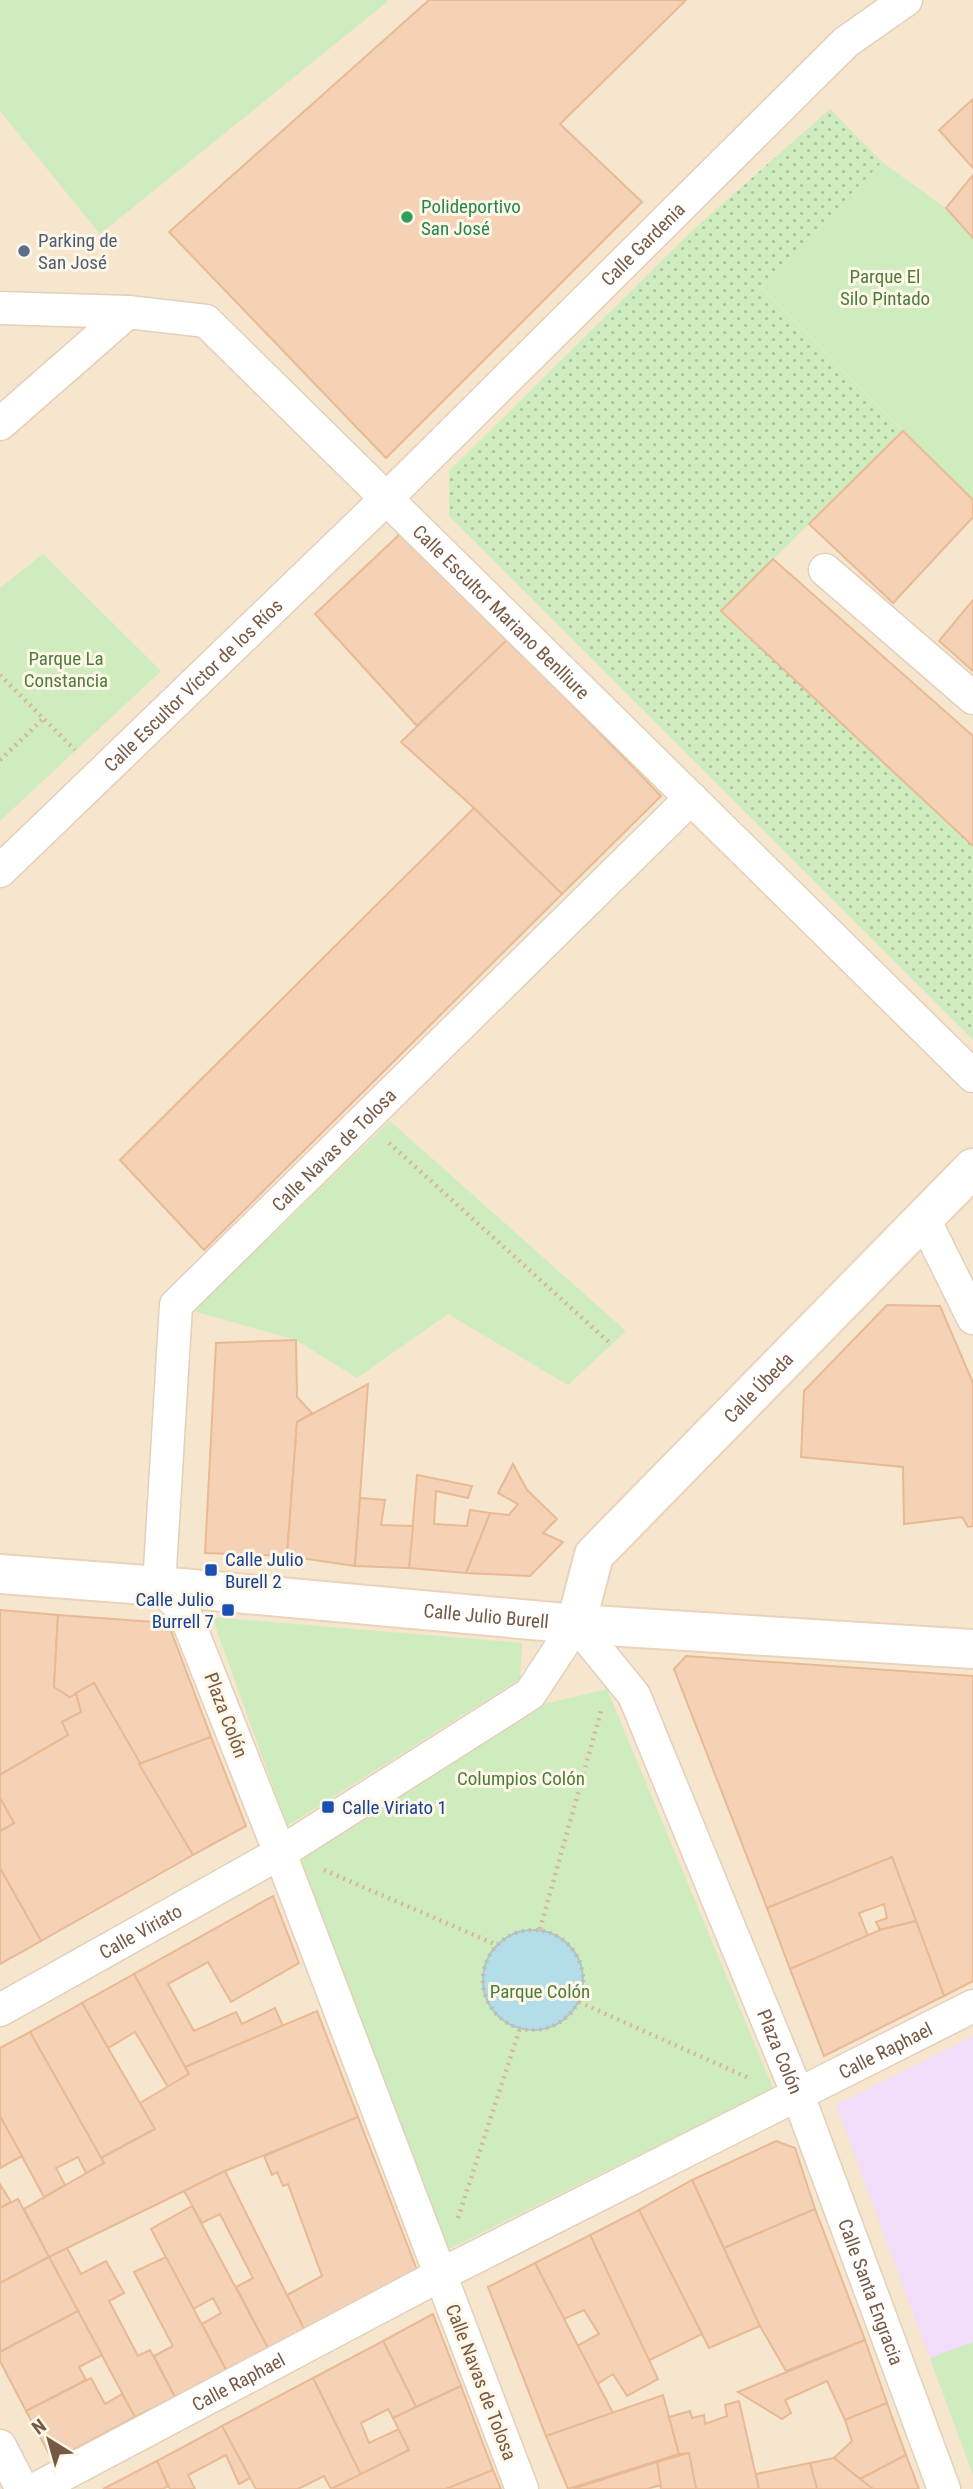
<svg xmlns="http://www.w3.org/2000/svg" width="973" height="2489" font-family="'Roboto Condensed',sans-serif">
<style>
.residential{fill:#f6e6cd}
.education{fill:#f1dcfa}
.grass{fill:url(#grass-dots)}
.green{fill:#ceecbd}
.water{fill:#b3dee9;stroke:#98cddb;stroke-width:2}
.building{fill:#f5d2b5;stroke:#e9b994;stroke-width:2}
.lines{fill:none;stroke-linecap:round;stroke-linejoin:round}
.street-casing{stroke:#e2d0bb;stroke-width:35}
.secondary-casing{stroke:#ead3ba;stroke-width:42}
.path{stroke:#dab598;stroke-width:4.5;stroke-dasharray:2 5;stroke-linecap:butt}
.street{stroke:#fff;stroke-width:32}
.secondary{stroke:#fff;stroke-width:38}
.leisure-dot{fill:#2e9e5b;stroke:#fff7e7;stroke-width:2.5}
.service-dot{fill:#5c6f8a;stroke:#fff7e7;stroke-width:2.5}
.transit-dot{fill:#1a4fb4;stroke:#fff7e7;stroke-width:2.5}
.labels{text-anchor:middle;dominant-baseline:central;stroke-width:6;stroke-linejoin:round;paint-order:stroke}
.leisure-label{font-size:19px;fill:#27864d;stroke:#fff7e7;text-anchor:start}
.service-label{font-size:19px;fill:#4e5e75;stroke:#fff7e7;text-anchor:start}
.street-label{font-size:19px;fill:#765945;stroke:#fff7e7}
.park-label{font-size:19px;fill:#4c7d3c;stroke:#fff7e7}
.transit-label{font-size:19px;fill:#164399;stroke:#fff7e7;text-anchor:start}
</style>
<defs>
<pattern id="grass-dots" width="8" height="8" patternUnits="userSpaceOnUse" patternTransform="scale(1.75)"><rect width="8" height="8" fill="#ceecbd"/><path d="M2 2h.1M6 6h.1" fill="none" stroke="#acc29b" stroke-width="1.8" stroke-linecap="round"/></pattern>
</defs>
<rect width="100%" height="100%" fill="#fef4df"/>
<!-- residential -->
<rect class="residential" x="0" y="0" width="973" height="2489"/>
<!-- education -->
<path class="education" d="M973,2036V2475L836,2105Z"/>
<!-- grass -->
<path class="grass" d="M830,109L882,162L761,288L903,431L721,611L973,846V1040L449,516V471L692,231Z"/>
<!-- green -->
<g class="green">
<path d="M0,0H386L387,2L100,234L0,111Z"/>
<path d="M882,162L946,208L973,238V500L761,287Z"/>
<path d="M43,554L161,671L0,821V588Z"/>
<path d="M390,1121L626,1331L568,1385L448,1314L357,1378L296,1340L193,1311Z"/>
<path d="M212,1617L522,1643L520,1679L287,1826Z"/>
<path d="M607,1689L773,2088L449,2249L298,1859L544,1704Z"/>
<path d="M973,2342V2475L930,2358Z"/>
</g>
<!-- water -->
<circle class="water" cx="533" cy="1980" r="50"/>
<!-- building -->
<g class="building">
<path d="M429,0H686L560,124L642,202L386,458L169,232Z"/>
<path d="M973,99V168L939,130Z"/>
<path d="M973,175V238L946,208Z"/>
<path d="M903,431L973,500V517L893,603L809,524Z"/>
<path d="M400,534L508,639L417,726L315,614Z"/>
<path d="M773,559L973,736V846L721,611Z"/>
<path d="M973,600V671L939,641Z"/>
<path d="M508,639L661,796L562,894L474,808L401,742Z"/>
<path d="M474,808L562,894L204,1250L120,1160Z"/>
<path d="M887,1305L940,1306L973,1383V1526L968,1527L962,1517L904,1524L903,1467L801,1457L804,1391Z"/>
<path d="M296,1340L297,1397L312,1413L297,1422L287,1556L205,1553L216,1343Z"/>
<path d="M368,1384L355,1566L287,1556L297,1422Z"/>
<path d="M513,1464L527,1490L557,1519L543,1533L563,1542L530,1576L466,1573L490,1513L509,1515L518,1504L498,1493Z"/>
<path d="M417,1475L472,1486L468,1498L436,1491L434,1524L467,1526L470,1510L490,1513L466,1573L409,1568Z"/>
<path d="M360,1498L385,1500L381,1525L413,1526L409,1568L355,1566Z"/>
<path d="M0,1610L58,1615L54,1687L70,1697L76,1693L81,1712L62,1722L68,1735L0,1775Z"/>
<path d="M58,1615L168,1623L211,1737L139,1764L94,1683L70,1697L54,1687Z"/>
<path d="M686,1656L973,1676V1981L944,1996L892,1857L767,1908L674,1669Z"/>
<path d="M94,1683L193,1855L41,1941L0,1868V1831L14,1823L0,1798V1775L68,1735L62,1722L81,1712L76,1693Z"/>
<path d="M211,1737L246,1826L193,1855L139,1764Z"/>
<path d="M0,1798L14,1823L0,1831Z"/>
<path d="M892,1857L916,1921L880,1930L876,1922L887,1918L884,1904L859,1913L868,1936L790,1969L767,1908Z"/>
<path d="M0,1868L41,1941L0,1964Z"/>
<path d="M273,1896L299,1963L231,2002L208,1962L168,1984L194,2031L236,2012L242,2024L275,2008L283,2026L185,2067L134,1974Z"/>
<path d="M916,1921L944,1996L824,2056L790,1969L880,1930Z"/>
<path d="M134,1974L189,2074L168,2087L135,2032L108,2048L82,2003Z"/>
<path d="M82,2003L155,2129L101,2158L30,2032Z"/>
<path d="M317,2011L358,2117L225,2171L49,2257L24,2209L104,2163L101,2158L155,2129L140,2103L189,2074L185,2067Z"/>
<path d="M30,2032L104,2163L86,2173L78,2157L56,2168L65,2185L44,2197L0,2116V2048Z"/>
<path d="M0,2116L22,2156L0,2168Z"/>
<path d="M358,2117L417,2270L304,2329L287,2295L322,2276L288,2184L283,2186L277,2172L272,2175L264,2156Z"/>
<path d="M776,2141L795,2148L815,2209L724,2248L692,2180Z"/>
<path d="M225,2171L304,2329L268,2348L236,2287L253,2278L220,2214L202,2223L184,2191Z"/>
<path d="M692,2180L760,2326L709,2348L639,2210Z"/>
<path d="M0,2184L11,2202L0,2208Z"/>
<path d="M18,2199L49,2257L0,2283V2208Z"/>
<path d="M192,2206L268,2348L226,2370L202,2324L221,2313L213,2298L193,2309L151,2229Z"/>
<path d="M815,2209L865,2340L786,2371L760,2326L724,2248Z"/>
<path d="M639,2210L702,2334L648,2361L590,2235Z"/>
<path d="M590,2235L658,2379L627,2396L613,2374L597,2384L577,2346L599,2334L584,2310L564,2319L535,2263Z"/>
<path d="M67,2248L81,2274L106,2261L124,2293L109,2301L138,2356L150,2350L175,2397L135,2417L49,2257Z"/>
<path d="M49,2257L78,2311L0,2352V2283Z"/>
<path d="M166,2257L226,2370L175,2397L154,2356L173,2346L134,2272Z"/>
<path d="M535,2263L613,2413L546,2436L488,2287Z"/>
<path d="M78,2311L102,2355L79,2367L86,2380L26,2411L0,2361V2352Z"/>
<path d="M433,2314L461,2386L416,2407L383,2341Z"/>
<path d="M865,2340L887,2403L845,2420L827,2381L785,2400L791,2413L782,2419L738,2392Z"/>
<path d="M383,2341L416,2407L393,2418L388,2409L361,2423L369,2443L399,2429L409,2450L361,2475L313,2378Z"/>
<path d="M91,2378L105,2404L122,2394L135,2417L53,2461L26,2411Z"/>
<path d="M313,2378L361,2475L331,2489L324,2476L298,2489H256L222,2426Z"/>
<path d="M461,2386L493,2470L446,2489H331L409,2450L393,2418Z"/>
<path d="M663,2395L679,2454L568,2489L546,2436Z"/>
<path d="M739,2401L759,2489H696L689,2453L679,2454L669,2417L690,2411L692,2418L704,2415L705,2424L727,2416L725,2405Z"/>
<path d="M887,2403L906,2455L860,2479L834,2458L852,2441L845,2420Z"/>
<path d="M222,2426L250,2478L239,2484L226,2455L188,2475L195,2489H170L157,2461Z"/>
<path d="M689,2453L696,2489H661L657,2462Z"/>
<path d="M906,2455L919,2489H873L860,2479Z"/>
<path d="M834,2458L860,2479L873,2489H817L810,2463Z"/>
<path d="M157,2461L168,2486L163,2489H103Z"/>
<path d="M657,2462L661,2485L647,2489H573Z"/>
<path d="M810,2463L817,2489H759L756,2474Z"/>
<path d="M493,2470L501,2489H446Z"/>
</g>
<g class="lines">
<defs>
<g id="street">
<path id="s1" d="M0,308L128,312L206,321L973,1076"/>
<path d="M0,424L128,312"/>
<path d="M825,570L973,698"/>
<path id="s2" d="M0,871L386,499L846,42L906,0"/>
<path d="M924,1219L973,1318"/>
<path id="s3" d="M0,2010L280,1853L530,1694L576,1624L634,1695L798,2095L944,2489"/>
<path d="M0,2446L22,2489"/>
<path id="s4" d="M36,2489L440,2275L973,2006"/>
<path id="s5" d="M522,2489L280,1853L184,1611L159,1586L176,1305L691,798"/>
</g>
<g id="secondary">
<path id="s6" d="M0,1574L159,1586L576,1624L973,1649"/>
<path id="s7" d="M576,1624L594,1555L973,1168"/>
</g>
</defs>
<!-- street casing -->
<use href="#street" class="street-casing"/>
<!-- secondary casing -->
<use href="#secondary" class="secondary-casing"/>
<!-- path -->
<g class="path">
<path d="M0,675L75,750"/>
<path d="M0,760L43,719"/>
<path d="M389,1143L611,1344"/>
<path d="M324,1870L497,1945"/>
<path d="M540,1929L601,1711"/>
<circle cx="533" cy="1980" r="50"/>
<path d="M579,2002L751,2079"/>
<path d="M458,2218L520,2028"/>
</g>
<!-- street -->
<use href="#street" class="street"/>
<!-- secondary -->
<use href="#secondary" class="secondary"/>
</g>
<!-- markers -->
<circle class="leisure-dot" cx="407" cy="217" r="7"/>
<circle class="service-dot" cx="24" cy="251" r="7"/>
<g class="transit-dot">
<rect x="204" y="1563" width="14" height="14" rx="3.5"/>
<rect x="221" y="1603" width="14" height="14" rx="3.5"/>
<rect x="321" y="1800" width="14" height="14" rx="3.5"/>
</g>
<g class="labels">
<!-- leisure labels -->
<g class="leisure-label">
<text x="421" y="206">Polideportivo<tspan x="421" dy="22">San José</tspan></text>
</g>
<!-- service labels -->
<g class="service-label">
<text x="38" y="240">Parking de<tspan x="38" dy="22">San José</tspan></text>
</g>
<!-- street labels -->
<g class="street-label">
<text stroke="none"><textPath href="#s2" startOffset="898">Calle Gardenia</textPath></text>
<text stroke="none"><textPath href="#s1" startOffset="621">Calle Escultor Mariano Benlliure</textPath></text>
<text stroke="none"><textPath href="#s2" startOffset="268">Calle Escultor Víctor de los Ríos</textPath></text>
<text stroke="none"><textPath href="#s5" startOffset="1479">Calle Navas de Tolosa</textPath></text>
<text stroke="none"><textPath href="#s7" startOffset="306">Calle Úbeda</textPath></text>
<text stroke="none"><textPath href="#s6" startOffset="488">Calle Julio Burell</textPath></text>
<text transform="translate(226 1715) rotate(69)">Plaza Colón</text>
<text stroke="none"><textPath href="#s3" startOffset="161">Calle Viriato</textPath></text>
<text stroke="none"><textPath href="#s3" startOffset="1178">Plaza Colón</textPath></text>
<text stroke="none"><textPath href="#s4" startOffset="956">Calle Raphael</textPath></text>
<text stroke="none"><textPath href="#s3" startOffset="1435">Calle Santa Engracia</textPath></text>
<text stroke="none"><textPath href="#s4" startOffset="229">Calle Raphael</textPath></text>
<text transform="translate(481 2382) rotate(69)">Calle Navas de Tolosa</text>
</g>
<!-- park labels -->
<g class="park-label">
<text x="885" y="276">Parque El<tspan x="885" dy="22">Silo Pintado</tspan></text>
<text x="66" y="658">Parque La<tspan x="66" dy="22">Constancia</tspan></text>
<text x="521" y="1778">Columpios Colón</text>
<text x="540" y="1991">Parque Colón</text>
</g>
<!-- transit labels -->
<g class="transit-label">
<text x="225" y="1559">Calle Julio<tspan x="225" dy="22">Burell 2</tspan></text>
<text x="214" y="1599" text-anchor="end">Calle Julio<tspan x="214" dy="22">Burrell 7</tspan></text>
<text x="342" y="1807">Calle Viriato 1</text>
</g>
</g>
<!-- north arrow -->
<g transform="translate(49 2440) rotate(323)" stroke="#fff7e7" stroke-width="5" paint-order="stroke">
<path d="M0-5L12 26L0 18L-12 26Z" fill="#765945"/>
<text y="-10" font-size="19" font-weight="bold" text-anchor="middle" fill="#765945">N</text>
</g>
</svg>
